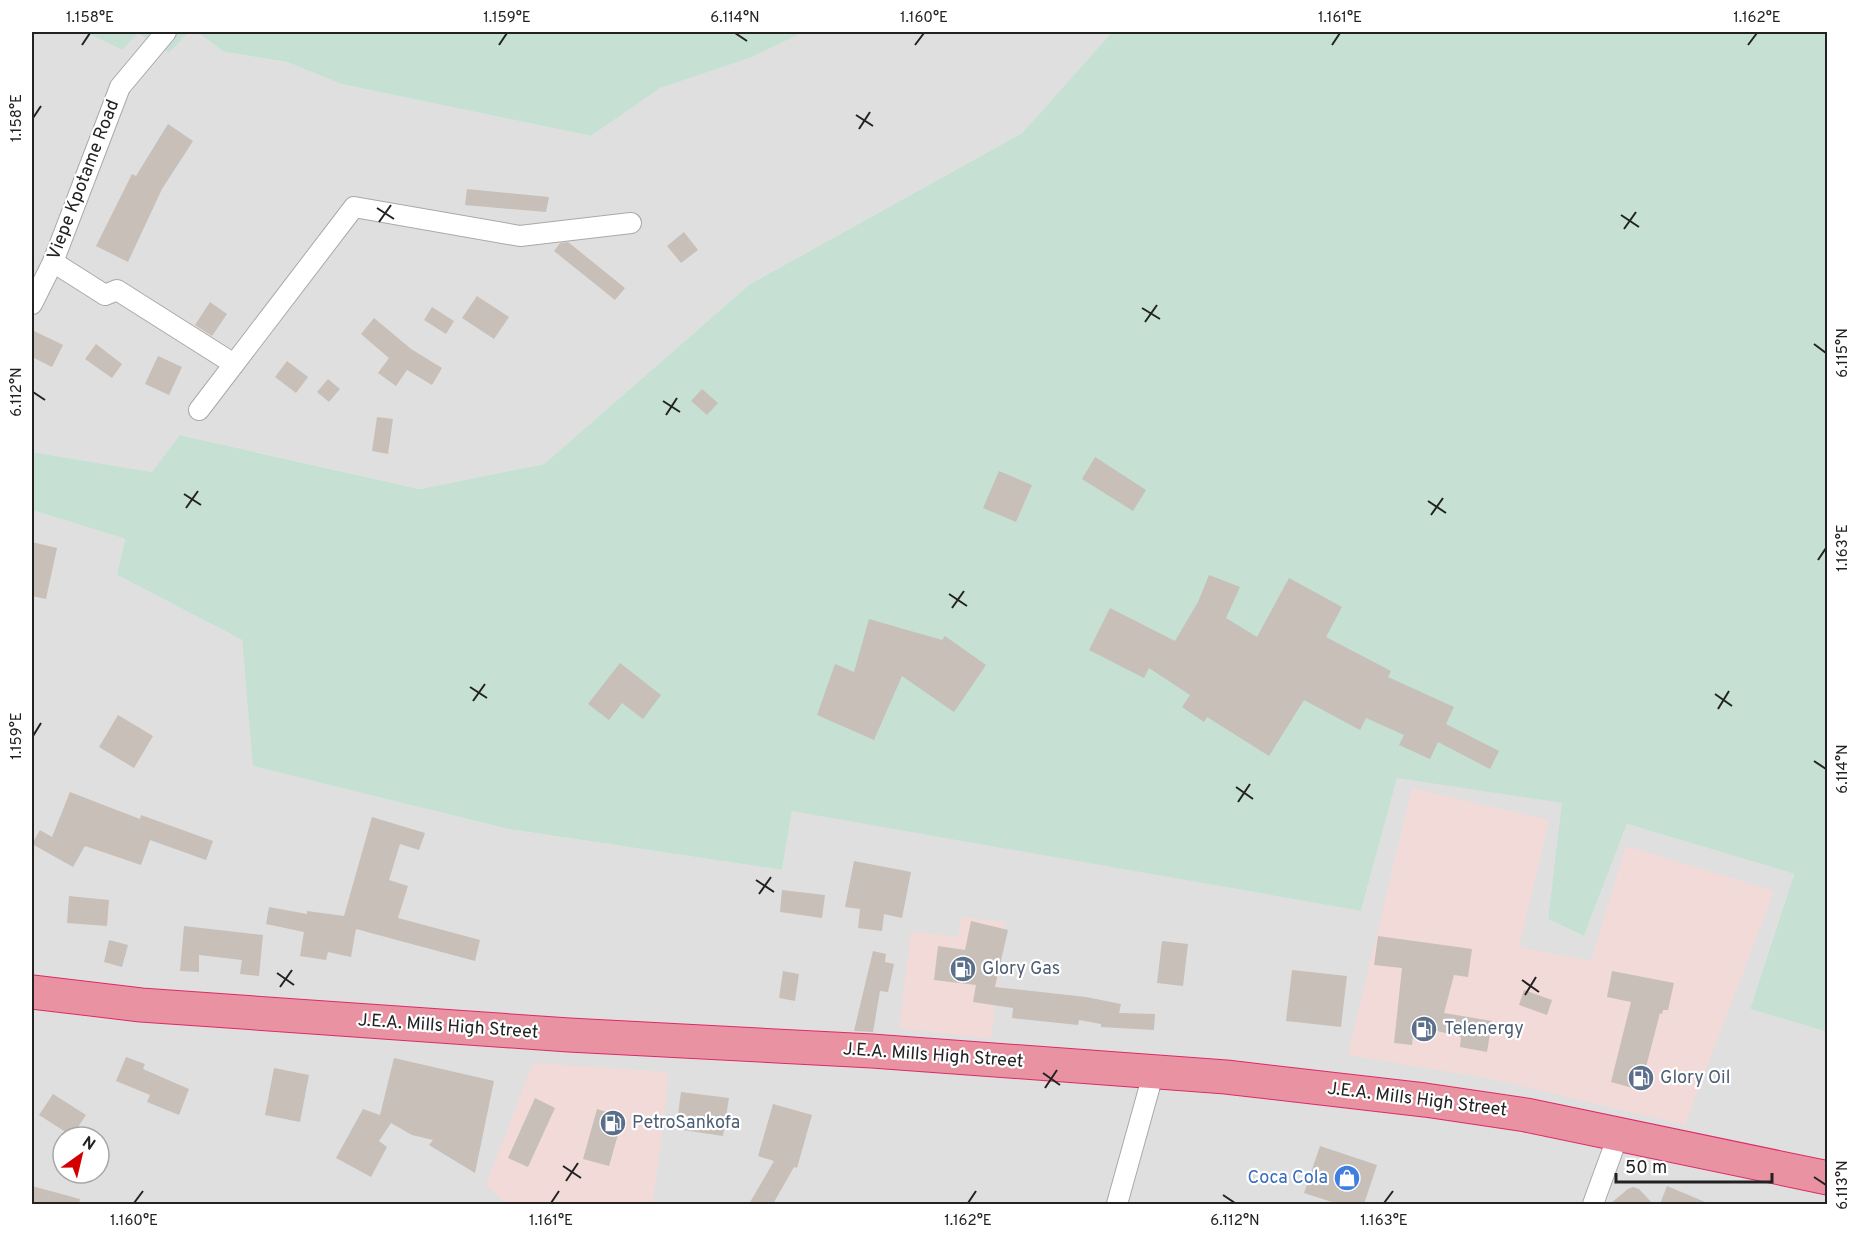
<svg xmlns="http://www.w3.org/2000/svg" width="1859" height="1236" font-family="Overpass,sans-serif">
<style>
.residential{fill:#e0dfdf;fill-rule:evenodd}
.commercial{fill:#f2dad9}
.wetland{fill:#c6e0d4}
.building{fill:#c7bfb8}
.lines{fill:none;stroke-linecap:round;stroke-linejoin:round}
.street-casing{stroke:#a9a9a9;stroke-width:22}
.highway-casing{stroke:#dc2a67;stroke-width:35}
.street{stroke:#fff;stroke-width:20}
.highway{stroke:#e892a2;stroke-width:33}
.ticks{fill:none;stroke:#222;stroke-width:2}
.labels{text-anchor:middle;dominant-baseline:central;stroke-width:4.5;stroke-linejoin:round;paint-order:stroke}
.street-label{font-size:18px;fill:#222;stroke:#fff}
.service-label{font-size:18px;fill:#4e5e75;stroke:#fff;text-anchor:start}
.shop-label{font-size:18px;fill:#366cbe;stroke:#fff;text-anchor:end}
.neatline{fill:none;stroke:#222;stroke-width:2}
.ticks-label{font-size:15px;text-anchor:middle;fill:#222}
</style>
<rect width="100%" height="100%" fill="#f2efe9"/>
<!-- residential -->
<g class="residential">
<path d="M32,32H85L122,50L137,32L169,53L189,32H197L224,52L287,62L341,84L591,136L659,88L750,58L804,32H1112L1022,133L750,284L544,464L420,489L181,435L152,472L32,452Z"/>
<path d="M32,510L125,539L117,575L242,640L254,766L508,829L782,870L792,810L1361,911L1397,777L1563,803L1548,919L1584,936L1627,824L1794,874L1750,1009L1827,1032V1204H32ZM63,1137H99V1173H63Z"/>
</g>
<!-- commercial -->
<g class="commercial">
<path d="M1412,788L1549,820L1519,947L1591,961L1626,846L1774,891L1685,1125L1487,1078L1348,1055Z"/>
<path d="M961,917L1005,922L991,1039L899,1028L911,931L958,937Z"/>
<path d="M533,1063L669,1072L653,1204H507L486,1185Z"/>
</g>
<!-- wetland -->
<g class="wetland">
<path d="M85,32H189L169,53L138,33L122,50Z"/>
<path d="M197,32H804L750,58L660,88L591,136L341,84L287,62L224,52Z"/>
<path d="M1112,32H1827V1032L1750,1009L1794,874L1627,824L1584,936L1548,919L1562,803L1397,778L1361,911L792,811L782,870L508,829L253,766L242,640L117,575L125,539L32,510V452L152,472L180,435L420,489L544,464L750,284L1022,133Z"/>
</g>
<!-- building -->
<g class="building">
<path d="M168,124L193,141L162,189L128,262L96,246L132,174L136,176Z"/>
<path d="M467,189L549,197L546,212L465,205Z"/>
<path d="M684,232L698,250L681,263L667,246Z"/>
<path d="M568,242L625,288L615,300L554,251L560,243Z"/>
<path d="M477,296L509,317L494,339L462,318Z"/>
<path d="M210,302L227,314L212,336L195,325Z"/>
<path d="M432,307L454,321L446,334L424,320Z"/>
<path d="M374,318L411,349L442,368L432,385L407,370L396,386L378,373L389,358L361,334Z"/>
<path d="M32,330L63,345L52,367L32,357Z"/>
<path d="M96,344L122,364L112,378L85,359Z"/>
<path d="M158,356L182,367L169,395L145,384Z"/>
<path d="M287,361L308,377L296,393L275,377Z"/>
<path d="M328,379L340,389L329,402L317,392Z"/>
<path d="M702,389L718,403L707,415L691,401Z"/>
<path d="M377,417L393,419L388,454L372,451Z"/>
<path d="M1095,457L1146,490L1133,511L1082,479Z"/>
<path d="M999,471L1032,485L1016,522L983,508Z"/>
<path d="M32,542L57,548L46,599L32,596Z"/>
<path d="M1209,575L1240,587L1226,618L1257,637L1289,578L1342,607L1326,637L1391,671L1388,677L1454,707L1446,724L1499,751L1490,769L1438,742L1430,759L1399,745L1404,735L1366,718L1360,730L1304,700L1269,756L1207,717L1204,722L1182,707L1190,695L1149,668L1144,678L1089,650L1110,608L1175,641L1198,602Z"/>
<path d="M869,619L942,640L945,636L986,665L954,712L902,676L874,740L817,715L835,664L854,672Z"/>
<path d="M620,663L661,695L643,719L622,703L609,720L588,704Z"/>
<path d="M118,715L153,736L134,768L99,747Z"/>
<path d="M70,792L140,819L141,815L213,841L206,860L150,840L141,865L85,846L73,867L32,844L40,830L52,837Z"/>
<path d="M372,817L425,833L419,850L400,844L389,880L408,886L398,918L480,940L475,961L356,929L351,957L328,952L326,960L300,956L304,932L266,924L269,907L307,914V911L344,916Z"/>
<path d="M854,861L911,872L902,918L884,914L882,931L858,928L860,909L845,907Z"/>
<path d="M782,890L825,895L822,918L780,912Z"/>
<path d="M69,896L109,900L107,926L67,923Z"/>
<path d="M971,921L1008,930L995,987L1086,997L1121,1004L1119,1013L1155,1014L1154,1030L1101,1027V1024L1079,1020L1078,1025L1012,1018L1013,1008L973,1002L976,985L934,980L938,946L965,950Z"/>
<path d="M184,926L263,935L259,976L240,974L242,960L199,955V972L180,971Z"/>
<path d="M1378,936L1472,949L1468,977L1454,975L1444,1013L1492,1021L1487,1052L1460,1047L1461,1037L1414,1025L1412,1045L1394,1043L1402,968L1374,965Z"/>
<path d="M109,940L128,945L122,967L104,962Z"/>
<path d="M1162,941L1188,944L1183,986L1157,983Z"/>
<path d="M873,951L886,954L885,962L894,964L888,992L880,991L873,1032L854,1031Z"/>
<path d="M1292,970L1347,976L1341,1027L1286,1021Z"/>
<path d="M783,971L799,974L795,1001L779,998Z"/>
<path d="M1612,971L1674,983L1668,1010H1663L1662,1014L1660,1013L1640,1090L1611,1082L1631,1002L1607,997Z"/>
<path d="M1524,990L1552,1000L1547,1015L1519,1005Z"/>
<path d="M126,1057L145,1064L143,1069L189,1089L179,1115L147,1102L150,1095L116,1081Z"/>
<path d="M394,1058L494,1081L475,1173L429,1145L433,1140L412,1135L391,1123L379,1141L387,1147L371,1177L336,1158L363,1109L380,1115Z"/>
<path d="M274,1068L309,1075L300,1122L265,1115Z"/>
<path d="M681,1092L729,1098L723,1136L676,1129Z"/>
<path d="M53,1094L86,1115L72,1136L39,1115Z"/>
<path d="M535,1098L555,1108L528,1167L508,1158Z"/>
<path d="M773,1104L812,1115L797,1168L794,1167L773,1204H749L774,1161L758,1156Z"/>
<path d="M597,1109L623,1117L609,1166L583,1159Z"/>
<path d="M1320,1146L1377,1165L1364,1204H1338L1304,1193Z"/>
<path d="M32,1186L80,1199L79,1204H32Z"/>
<path d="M1667,1186L1710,1204H1660Z"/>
<path d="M1633,1187L1639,1189L1653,1204H1610L1628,1189Z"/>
</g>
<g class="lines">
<defs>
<g id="street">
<path d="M53,262L105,295L117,290L234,364"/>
<path d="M32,304L53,262L120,87L166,32"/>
<path d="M199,410L354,207L520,236L631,223"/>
<path d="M1117,1204L1154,1071"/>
<path d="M1593,1204L1619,1133"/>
</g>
<path id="highway" d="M32,992L141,1005L569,1035L872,1051L1226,1077L1425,1100L1526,1115L1828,1178"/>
</defs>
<!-- street casing -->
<use href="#street" class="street-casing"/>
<!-- highway casing -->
<use href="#highway" class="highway-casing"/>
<!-- street -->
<use href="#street" class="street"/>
<!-- highway -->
<use href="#highway" class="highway"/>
</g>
<!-- ticks -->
<path class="ticks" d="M735,33L747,41M82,45L90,33M499,45L507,33M915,45L924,33M1332,45L1340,33M1748,45L1757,33M856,115L873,126M33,118L41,106M859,129L870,112M377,208L394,219M1621,215L1639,227M379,222L391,205M1624,229L1636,212M1142,308L1160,319M1145,322L1157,305M1814,344L1826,353M33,392L45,400M663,401L680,412M666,415L677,398M184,494L201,505M1428,501L1446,513M186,508L198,491M1431,515L1443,498M1818,560L1826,548M949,594L967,606M952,608L964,591M470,687L487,698M1715,694L1732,706M473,701L485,684M1718,709L1729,691M33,736L41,723M1814,761L1826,769M1236,787L1253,799M1238,802L1250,784M756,880L774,892M759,894L771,877M277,973L294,985M1522,980L1539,992M280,987L292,970M1525,995L1536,977M1043,1073L1060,1085M1045,1088L1057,1070M563,1166L581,1178M1814,1177L1826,1185M566,1181L578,1163M1223,1195L1235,1203M134,1203L143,1191M551,1203L559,1191M968,1203L976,1191M1384,1203L1393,1191"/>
<!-- icons -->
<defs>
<symbol id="fuel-disc" viewBox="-11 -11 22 22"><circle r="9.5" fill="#5c6f8a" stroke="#fff"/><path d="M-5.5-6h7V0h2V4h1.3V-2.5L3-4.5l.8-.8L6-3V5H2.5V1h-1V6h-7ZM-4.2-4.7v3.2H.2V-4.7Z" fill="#fff"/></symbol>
<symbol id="shop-disc" viewBox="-11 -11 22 22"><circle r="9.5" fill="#3f7fe0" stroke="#fff"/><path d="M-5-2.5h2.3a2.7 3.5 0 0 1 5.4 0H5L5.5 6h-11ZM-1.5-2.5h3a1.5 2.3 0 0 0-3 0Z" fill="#fff"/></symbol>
</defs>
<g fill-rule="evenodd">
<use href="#fuel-disc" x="948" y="954" width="30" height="30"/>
<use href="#fuel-disc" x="1409" y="1014" width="30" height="30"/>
<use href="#fuel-disc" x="1626" y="1063" width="30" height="30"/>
<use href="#fuel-disc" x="598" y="1108" width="30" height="30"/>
<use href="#shop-disc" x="1332" y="1163" width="30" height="30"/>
</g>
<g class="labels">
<!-- street labels -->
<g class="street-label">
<text transform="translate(84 180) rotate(-69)">Viepe Kpotame Road</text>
<text transform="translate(448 1027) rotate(4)">J.E.A. Mills High Street</text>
<text transform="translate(933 1056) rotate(4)">J.E.A. Mills High Street</text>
<text transform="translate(1417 1100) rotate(7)">J.E.A. Mills High Street</text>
</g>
<!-- service labels -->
<g class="service-label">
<text x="982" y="969">Glory Gas</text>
<text x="1444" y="1029">Telenergy</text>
<text x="1660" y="1078">Glory Oil</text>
<text x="632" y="1123">PetroSankofa</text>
</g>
<!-- shop labels -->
<g class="shop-label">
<text x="1328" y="1178">Coca Cola</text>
</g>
</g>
<!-- border -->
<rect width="1859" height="1236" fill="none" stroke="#ffffff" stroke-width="66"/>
<!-- north arrow -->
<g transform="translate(81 1155) rotate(34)"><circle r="28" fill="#ffffff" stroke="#a7a7a7" stroke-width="1.5"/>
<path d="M0-4.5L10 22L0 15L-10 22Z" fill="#d40000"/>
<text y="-9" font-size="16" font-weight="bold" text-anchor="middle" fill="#222222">N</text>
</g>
<!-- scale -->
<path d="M1616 1173v9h156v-9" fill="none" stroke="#222222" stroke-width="3"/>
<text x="1625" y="1173" font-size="18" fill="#222222" stroke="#ffffff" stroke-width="4.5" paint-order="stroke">50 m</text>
<rect x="33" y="33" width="1793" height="1170" class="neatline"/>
<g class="ticks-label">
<text x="90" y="22">1.158°E</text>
<text x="507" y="22">1.159°E</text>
<text x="735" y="22">6.114°N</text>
<text x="924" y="22">1.160°E</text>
<text x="1340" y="22">1.161°E</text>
<text x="1757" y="22">1.162°E</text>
<text transform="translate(16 118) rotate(-90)" y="5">1.158°E</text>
<text transform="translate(1842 353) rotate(-90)" y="5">6.115°N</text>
<text transform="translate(16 392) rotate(-90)" y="5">6.112°N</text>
<text transform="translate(1842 548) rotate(-90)" y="5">1.163°E</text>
<text transform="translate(16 736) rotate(-90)" y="5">1.159°E</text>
<text transform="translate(1842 769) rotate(-90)" y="5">6.114°N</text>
<text transform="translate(1842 1185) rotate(-90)" y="5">6.113°N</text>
<text x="134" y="1225">1.160°E</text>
<text x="551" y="1225">1.161°E</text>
<text x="968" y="1225">1.162°E</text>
<text x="1235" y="1225">6.112°N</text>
<text x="1384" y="1225">1.163°E</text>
</g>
</svg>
